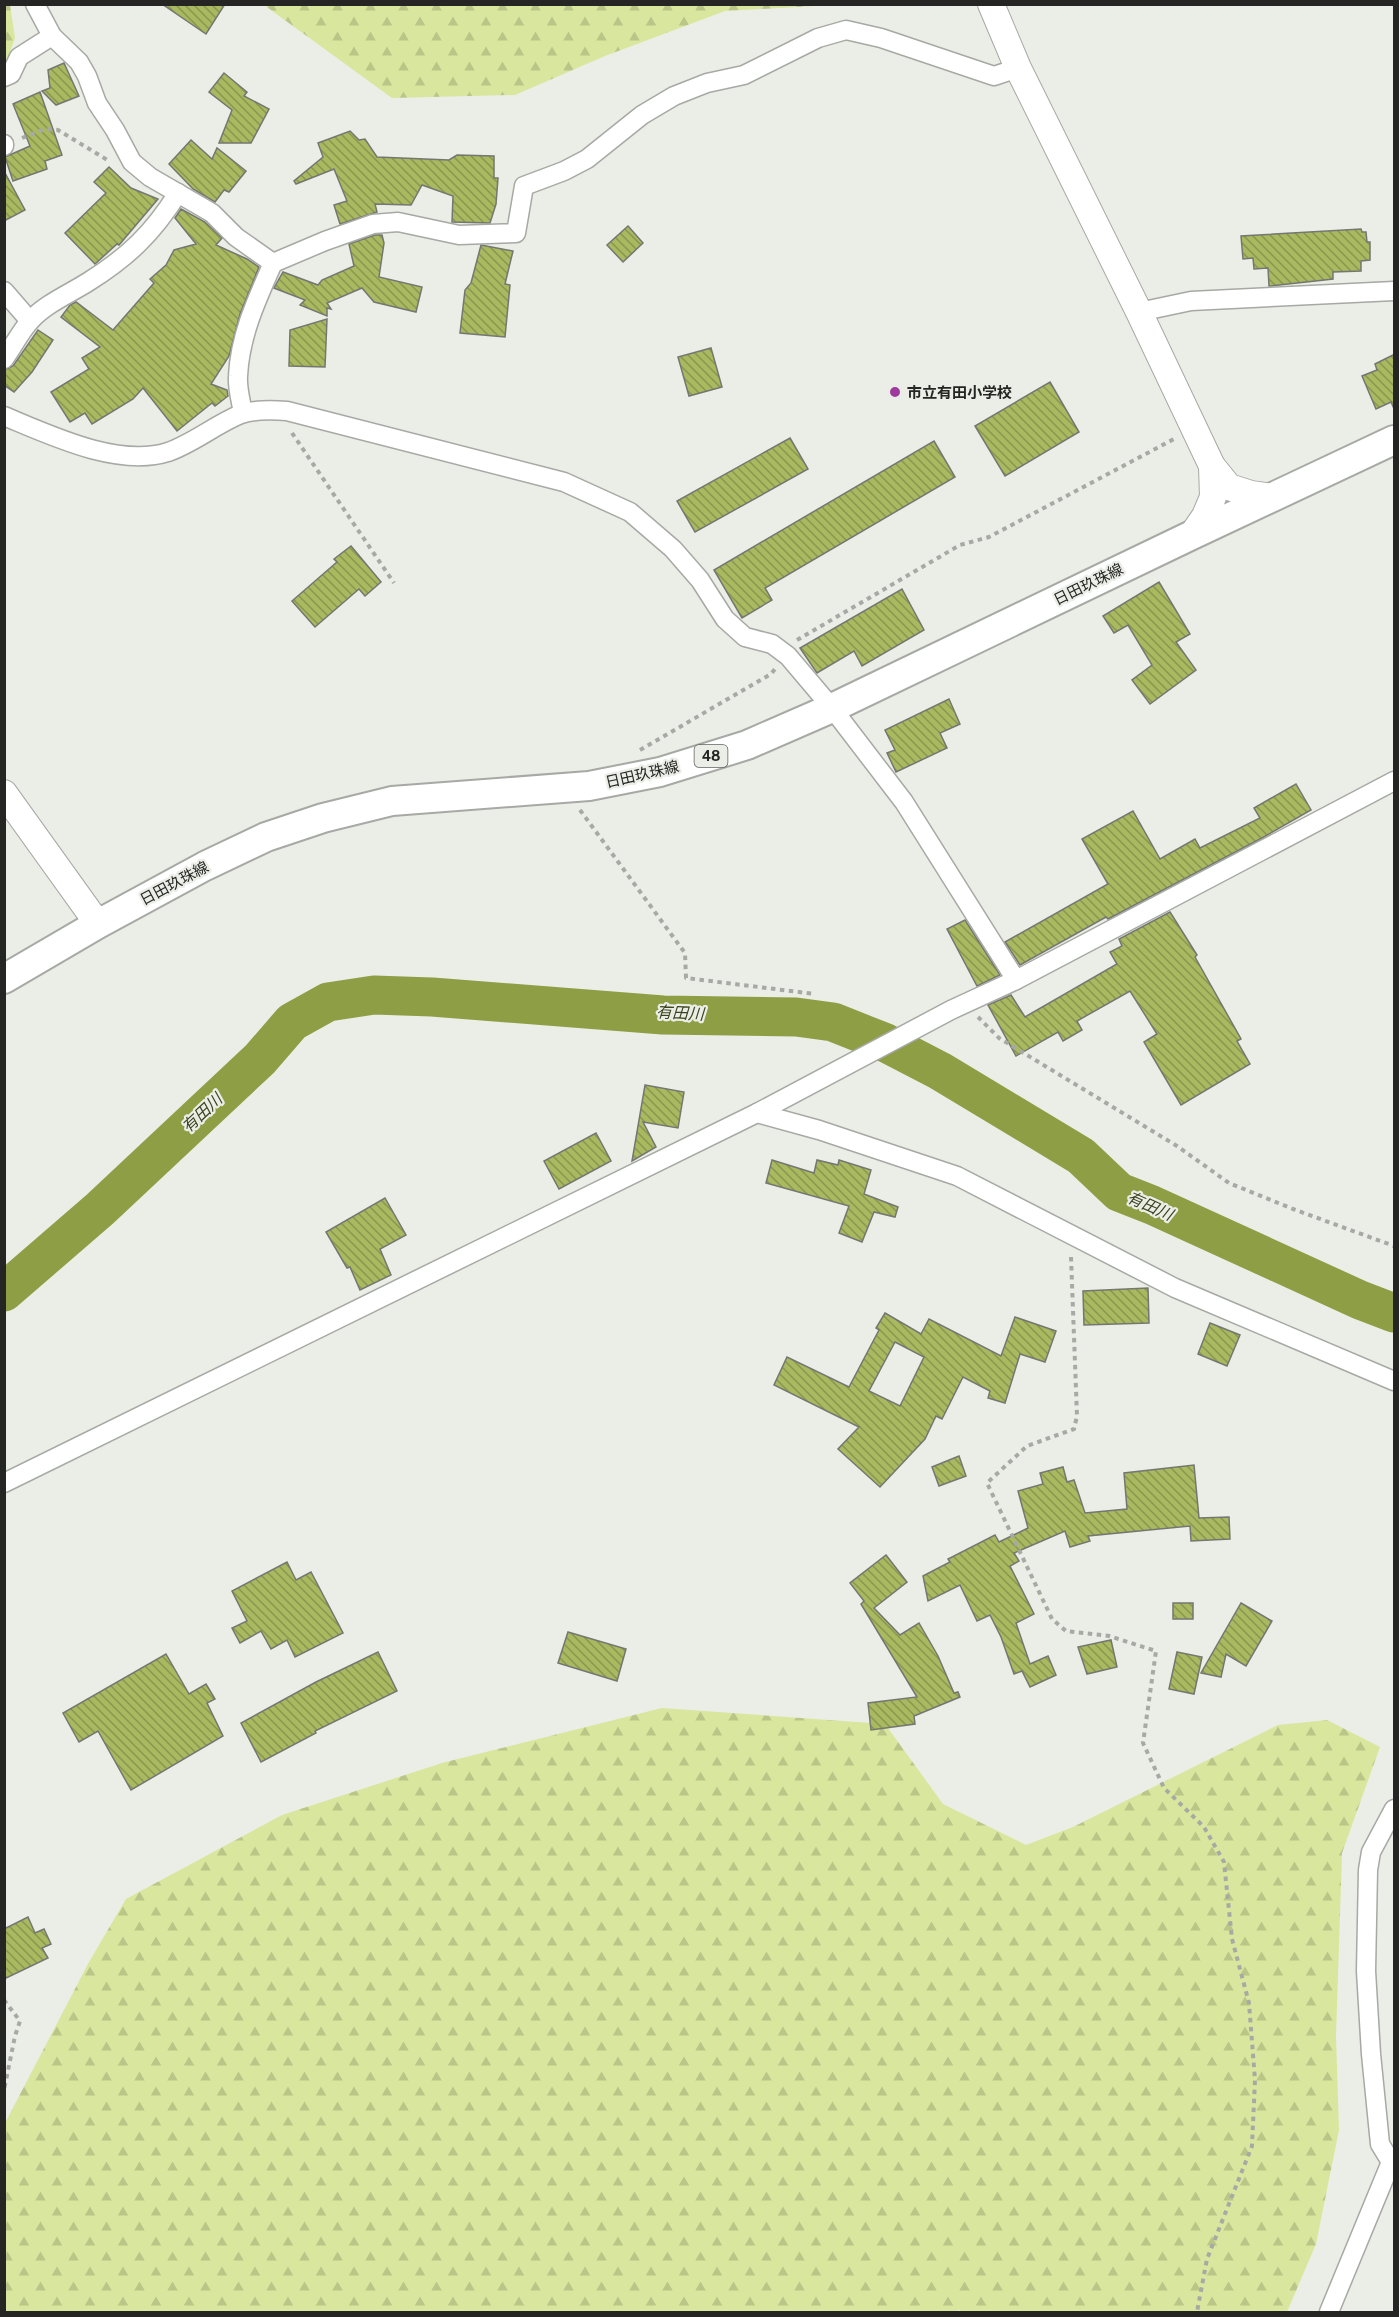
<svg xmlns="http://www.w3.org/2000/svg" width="1399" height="2317" font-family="'Public Sans','Noto Sans JP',sans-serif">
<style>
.forest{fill:url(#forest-firs)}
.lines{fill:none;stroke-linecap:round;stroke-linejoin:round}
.river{stroke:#8e9e44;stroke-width:39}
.building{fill:url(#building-back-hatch);stroke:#757671;stroke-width:1.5;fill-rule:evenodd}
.street-casing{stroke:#a7a9a4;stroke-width:21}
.secondary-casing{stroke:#a7a9a4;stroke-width:28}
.primary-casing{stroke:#a7a9a4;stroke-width:32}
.path{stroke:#a8a9a5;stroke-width:4;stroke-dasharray:4.5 4.5;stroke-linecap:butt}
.street{stroke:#fff;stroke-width:18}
.secondary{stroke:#fff;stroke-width:26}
.primary{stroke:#fff;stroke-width:28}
.poi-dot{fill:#9e399e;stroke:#ebede7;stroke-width:2}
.labels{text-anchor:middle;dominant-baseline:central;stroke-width:4.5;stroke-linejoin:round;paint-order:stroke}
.shield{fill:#ebede7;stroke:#60615e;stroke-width:1.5}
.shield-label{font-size:14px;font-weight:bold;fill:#252523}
.poi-label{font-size:15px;font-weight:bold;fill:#252523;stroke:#ebede7;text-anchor:start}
.street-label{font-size:15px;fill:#252523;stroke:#ebede7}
.water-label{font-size:16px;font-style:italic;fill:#3c431d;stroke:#ebede7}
</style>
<defs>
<pattern id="forest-firs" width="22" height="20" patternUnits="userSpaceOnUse" patternTransform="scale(1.5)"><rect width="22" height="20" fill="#d8e79d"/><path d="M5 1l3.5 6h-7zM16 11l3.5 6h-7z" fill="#b9c687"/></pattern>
<pattern id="building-back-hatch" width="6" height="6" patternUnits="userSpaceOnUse" patternTransform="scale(1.5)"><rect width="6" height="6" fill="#a9b960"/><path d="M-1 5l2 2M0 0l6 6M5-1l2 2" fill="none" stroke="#89964f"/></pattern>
</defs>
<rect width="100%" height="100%" fill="#ebede7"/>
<!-- forest -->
<g class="forest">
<path d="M5,5H10L15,38L5,66Z"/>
<path d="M264,5H832L725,11L605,56L515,95L392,98Z"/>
<path d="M662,1708L885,1724L943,1804L1026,1845L1073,1827L1278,1725L1327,1720L1380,1747L1342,1853L1336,2036L1339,2130L1316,2244L1287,2312H961L959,2310L954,2312H5L4,2125L89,1962L126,1899L282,1815L442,1763Z"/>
</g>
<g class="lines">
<!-- river -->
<path class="river" d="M4,1292L100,1209L260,1059L292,1022L328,1002L374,995L432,997L663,1015L796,1017L833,1022L886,1043L940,1071L1081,1156L1119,1192L1152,1205L1360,1300L1394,1313"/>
</g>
<!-- building -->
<g class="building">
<path d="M162,4H225L206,34Z"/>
<path d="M64,63L79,96L56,105L42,91L50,88L48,70Z"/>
<path d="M224,73L247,92L244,96L269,109L251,143H219L232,110L209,92Z"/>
<path d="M40,92L62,155L45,161L47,169L13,181L5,157L30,146L13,104Z"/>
<path d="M350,131L359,140L365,139L377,157L449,160L457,155L494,156V178H498L496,204L490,223L452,222L453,196L422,185L411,205L375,204L377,212L340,224L334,205L347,201L334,169L296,184L294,181L323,157L318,143Z"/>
<path d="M191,140L212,159L217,148L246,171L229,192L224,190L215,202L193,189L169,164Z"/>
<path d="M109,167L131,188L158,199L119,245L117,244L95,264L65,233L106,193L94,182Z"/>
<path d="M4,171L25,210L4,221Z"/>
<path d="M181,209L205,222L222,238L216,245L247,259L259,267L240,314L229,356L211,384L227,390L228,396L215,406L212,403L177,431L143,388L133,399L92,424L85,413L70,422L51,392L89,369L82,358L100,347L61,317L70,305L76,302L113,330L154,283L150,279L166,265L174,250L196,244L175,218Z"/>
<path d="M628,226L643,243L623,262L607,245Z"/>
<path d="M1361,229L1362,232H1366L1367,242H1370V260L1361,261V271L1333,272V279L1269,286L1268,268L1254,269L1253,258L1243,259L1241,236Z"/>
<path d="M375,235H382L384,243L379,277L422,287L416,312L374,302L362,288L327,303L331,309L327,308V316L300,305L305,300L274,288L283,272L318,285L322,280L354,266L349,244Z"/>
<path d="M481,245L513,251L505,284L510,285L505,337L460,333L465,290L471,283Z"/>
<path d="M327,319L325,367L289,366L290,330Z"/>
<path d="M38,330L53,340L32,372L14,392L4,385V370L13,366Z"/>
<path d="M711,348L722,387L689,396L678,357Z"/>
<path d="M1395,354V411L1391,402L1376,409L1362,376L1377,370L1375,364Z"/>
<path d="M1050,382L1079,432L1005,476L975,426Z"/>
<path d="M790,438L808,469L695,532L677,501Z"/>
<path d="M934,441L955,477L765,588L772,600L742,618L714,570Z"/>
<path d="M351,546L381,582L365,596L359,589L315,627L292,601L337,562L334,559Z"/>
<path d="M1159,582L1190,634L1176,642L1196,670L1150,704L1132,680L1152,665L1128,625L1114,633L1103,616Z"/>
<path d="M902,589L924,630L862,666L854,651L817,673L800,648Z"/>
<path d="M949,699L960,724L940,733L947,748L896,772L887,753L895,750L885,730Z"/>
<path d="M1296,784L1311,810L1262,838L1108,919L1106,917L1020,965L1005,942L1108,884L1082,839L1133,811L1160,859L1195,839L1200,848L1260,818L1254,808Z"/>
<path d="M1170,912L1197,955L1195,957L1241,1039L1237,1041L1250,1064L1181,1105L1144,1042L1157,1034L1130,991L1077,1021L1082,1030L1063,1041L1058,1032L1016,1056L988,1005L1011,995L1025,1017L1117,964L1110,952L1122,946L1119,939Z"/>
<path d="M965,920L1000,975L977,986L947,929Z"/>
<path d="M645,1085L684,1092L678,1128L643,1122L656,1147L632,1161Z"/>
<path d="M596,1133L611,1161L559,1189L544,1161Z"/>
<path d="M772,1160L814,1173L817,1160L838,1165L839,1160L871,1170L864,1194L898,1207L895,1217L874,1212L862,1242L839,1233L849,1206L766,1183Z"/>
<path d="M385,1198L406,1235L380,1249L391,1275L360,1290L350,1267L347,1268L326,1232Z"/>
<path d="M1148,1288L1149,1323L1084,1325L1083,1291Z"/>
<path d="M885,1313L921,1334L929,1319L1001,1356L1015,1317L1056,1331L1045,1362L1020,1354L1005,1403L988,1398L990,1391L963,1377L942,1419L936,1416L925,1439L880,1487L838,1449L859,1427L774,1385L787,1357L849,1387L879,1330L876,1328ZM895,1342L924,1357L900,1406L869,1391Z"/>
<path d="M1210,1323L1240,1335L1227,1366L1198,1354Z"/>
<path d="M959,1456L966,1476L939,1486L932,1467Z"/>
<path d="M1194,1465L1199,1518L1229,1517L1230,1539L1191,1541L1190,1526L1088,1536L1090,1541L1070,1547L1065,1531L1014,1553L1019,1561L1010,1566L1034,1614L1016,1623L1030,1664L1048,1656L1056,1675L1030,1687L1022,1671L1014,1674L1001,1637L990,1615L977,1621L960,1585L928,1601L923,1576L950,1562L948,1559L995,1535L999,1542L1028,1528L1018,1491L1043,1484L1040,1473L1063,1467L1067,1482L1074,1480L1085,1513L1127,1509L1124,1473Z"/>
<path d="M886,1555L907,1582L874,1608L900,1635L919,1623L938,1656L954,1693L958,1692L960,1697L914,1716L915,1724L871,1730L868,1703L917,1697L861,1604L864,1601L850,1583Z"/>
<path d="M287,1562L296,1580L311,1572L343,1633L295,1657L287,1640L271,1649L261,1631L240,1643L232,1628L247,1621L232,1591Z"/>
<rect x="1173" y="1603" width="20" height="16"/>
<path d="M1241,1603L1272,1621L1246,1666L1226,1654L1221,1677L1201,1673Z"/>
<path d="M568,1632L626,1649L617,1681L558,1663Z"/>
<path d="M1111,1640L1117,1667L1087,1674L1078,1647Z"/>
<path d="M378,1652L397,1691L315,1731L316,1733L261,1762L241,1723L316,1682Z"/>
<path d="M1177,1652L1202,1657L1194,1694L1169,1689Z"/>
<path d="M166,1654L189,1694L206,1684L215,1699L207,1703L223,1736L131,1790L98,1731L79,1742L63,1713Z"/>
<path d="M28,1917L35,1933L44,1929L51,1944L42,1948L48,1958L4,1979V1929Z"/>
</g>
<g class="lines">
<defs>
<g id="street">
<path d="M35,4L52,36L79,62L87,76L97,103L115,130L132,162L150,177L212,213L236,237L273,263"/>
<path d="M4,77L11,74L19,57L52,36"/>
<path d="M4,144V146"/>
<path d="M4,291L30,321"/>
<path d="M1139,312L1191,301L1394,291"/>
<path d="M4,359C13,347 20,332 30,321C45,304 69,294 88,282C128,257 153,233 178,193"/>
<path d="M243,413C241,401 237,388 238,376C240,335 257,299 273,263L325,241L373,224L398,222L459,235L516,233L524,186L564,171L587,159L642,115L674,96L707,83L744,75L818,38L846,30L881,38L994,76L1018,68"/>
<path d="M4,416C50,435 118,468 168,452C194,443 216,424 241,414C255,409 273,410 287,411L564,482L630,512L673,549L700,580L725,619L745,637L772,644L788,656L832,708L904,802L1016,980"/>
<path d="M757,1113L819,1130L957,1176L1175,1288L1394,1381"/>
<path d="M4,1483L757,1113L951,1010L1016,980L1394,781"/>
<path d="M1329,2312L1391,2162L1380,2144L1371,2054L1366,1971L1368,1870L1371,1852L1394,1809"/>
</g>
<g id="secondary">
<path d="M991,4L1018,68L1139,312L1212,466L1229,487L1251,494L1273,497"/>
<path d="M1192,535L1205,516L1213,497L1212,466"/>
<path d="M4,793L98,924"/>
</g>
<path id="primary" d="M4,979L98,924L205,866L266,837L323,818L392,801L589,786L660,772L747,745L832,708L1192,535L1394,440"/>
</defs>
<!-- street casing -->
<use href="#street" class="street-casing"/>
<!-- secondary casing -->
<use href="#secondary" class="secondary-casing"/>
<!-- primary casing -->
<use href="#primary" class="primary-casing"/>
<!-- path -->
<g class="path">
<path d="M22,138L45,129L58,130L109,161"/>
<path d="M292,433L394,583"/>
<path d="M797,640L960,545L989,537L1174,439"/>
<path d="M640,750L771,674L775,669"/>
<path d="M580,810L685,953L686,978L815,994"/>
<path d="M978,1017L999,1038L1177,1146L1229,1183L1293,1209L1394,1246"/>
<path d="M1071,1257L1077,1416L1074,1429L1027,1446L987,1483L1052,1619L1066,1631L1109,1636L1156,1651L1143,1743L1164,1788L1204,1827L1224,1862L1232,1939L1249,2003L1255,2080L1252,2146L1207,2259L1197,2312"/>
<path d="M4,2000L20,2021L15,2036L4,2090"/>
</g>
<!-- street -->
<use href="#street" class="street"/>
<!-- secondary -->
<use href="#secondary" class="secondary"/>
<!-- primary -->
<use href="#primary" class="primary"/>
</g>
<!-- markers -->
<circle class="poi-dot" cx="895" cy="392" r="6"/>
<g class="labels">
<!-- shield labels -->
<rect class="shield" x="694.5" y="745" width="33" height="22" rx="4.5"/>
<g class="shield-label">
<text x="711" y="756">48</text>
</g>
<!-- poi labels -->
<g class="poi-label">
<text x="907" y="392">市立有田小学校</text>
</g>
<!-- street labels -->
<g class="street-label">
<text transform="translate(1088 584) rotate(-26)">日田玖珠線</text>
<text transform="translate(642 774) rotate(-13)">日田玖珠線</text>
<text transform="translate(174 883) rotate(-28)">日田玖珠線</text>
</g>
<!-- water labels -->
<g class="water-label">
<text transform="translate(680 1013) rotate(3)">有田川</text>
<text transform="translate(202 1113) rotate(-43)">有田川</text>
<text transform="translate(1150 1206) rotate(24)">有田川</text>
</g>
</g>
<!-- border -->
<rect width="1399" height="2317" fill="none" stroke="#252523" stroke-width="12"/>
</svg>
